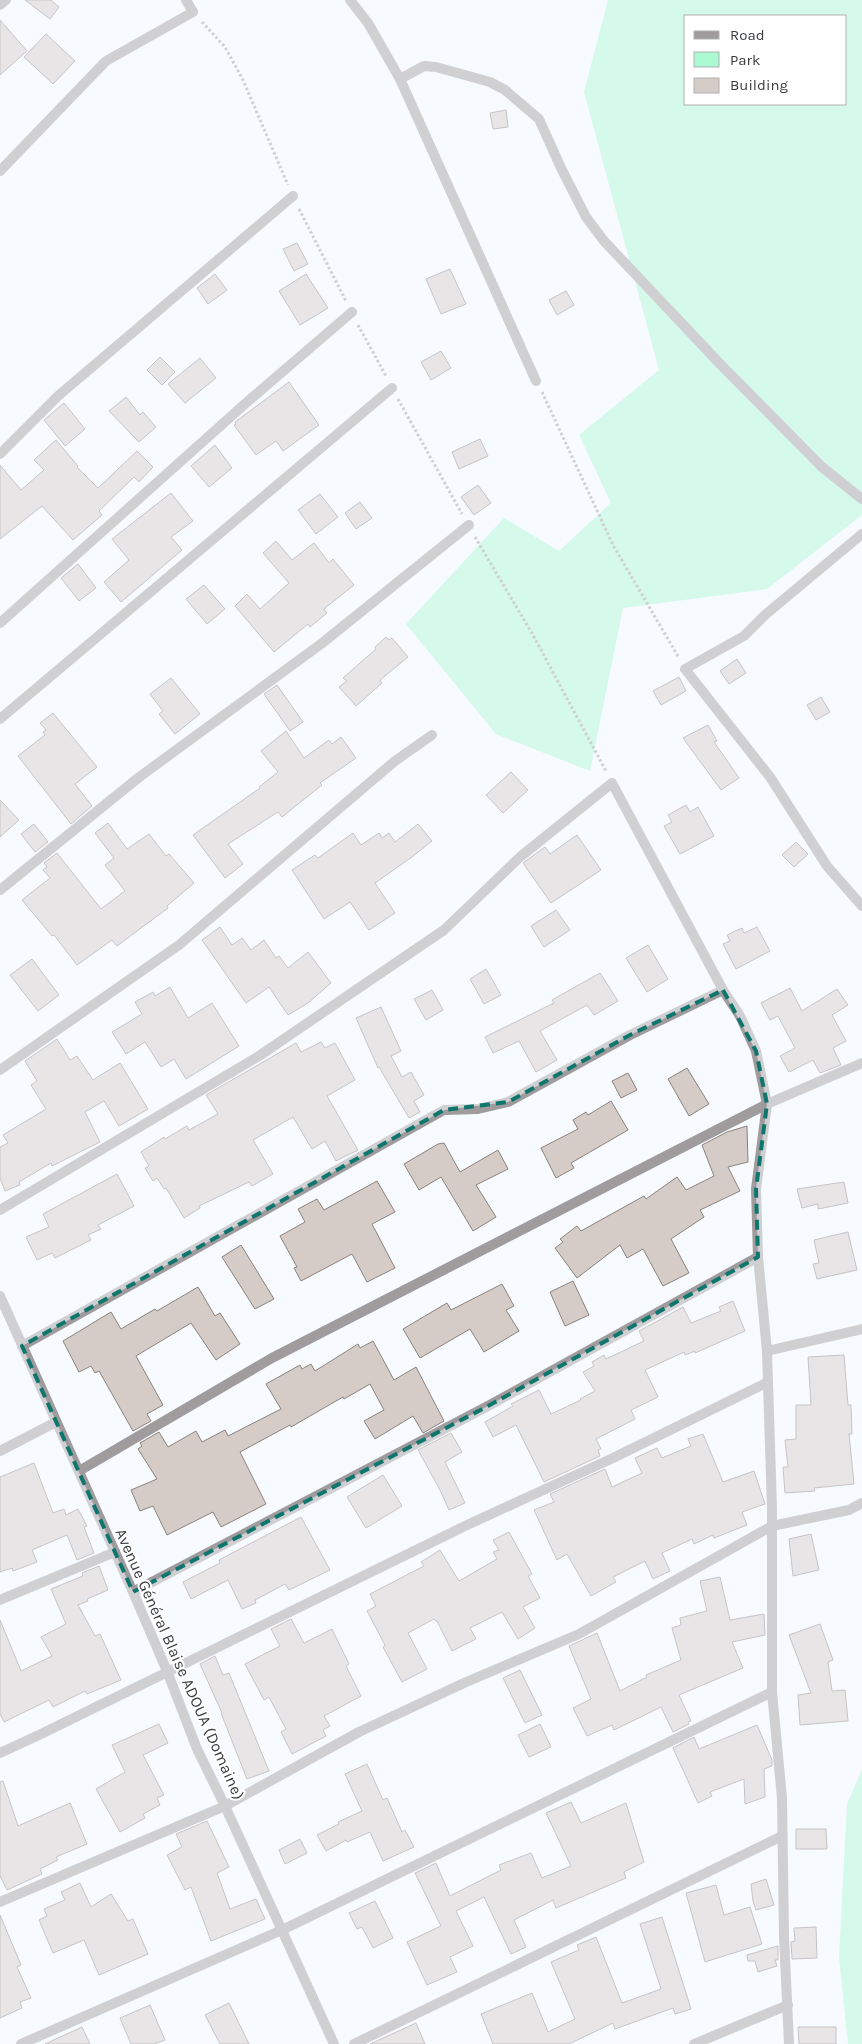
<svg xmlns="http://www.w3.org/2000/svg" width="862" height="2044" font-family="Karla,sans-serif">
<style>
.green{fill:#abf9d0;fill-rule:evenodd}
.building{fill:#d6ccc7;stroke:#8c837e}
.lines{fill:none;stroke-linecap:round;stroke-linejoin:round}
.path{stroke:#9b9da1;stroke-width:3;stroke-dasharray:2.5 2.5;stroke-linecap:butt}
.street{stroke:#a09b9c;stroke-width:10}
.marked{fill:none;stroke:#0f766e;stroke-width:4;stroke-dasharray:10 6;stroke-linejoin:round}
.labels{text-anchor:middle;dominant-baseline:central;stroke-width:4;stroke-linejoin:round;paint-order:stroke}
.street-label{font-size:16px;fill:#393b3e;stroke:#fff}
</style>
<rect width="100%" height="100%" fill="#f7faff"/>
<!-- green -->
<g class="green">
<path d="M608,0H862V515L767,589L623,608L590,771L496,734L406,624L504,518L559,551L611,503L579,435L659,370L584,92ZM686,16H846V104H686Z"/>
<path d="M862,1769V2044H848L839,1957L847,1804Z"/>
</g>
<!-- building -->
<g class="building">
<path d="M25,0H51L59,7L50,19Z"/>
<path d="M0,20L27,51L0,75Z"/>
<path d="M46,34L75,61L53,84L24,57Z"/>
<path d="M506,110L508,127L493,129L490,113Z"/>
<path d="M297,243L308,264L294,271L283,249Z"/>
<path d="M450,269L466,304L441,314L426,279Z"/>
<path d="M215,274L227,290L208,304L197,288Z"/>
<path d="M306,274L328,308L300,325L279,291Z"/>
<path d="M566,291L574,305L557,315L549,300Z"/>
<path d="M441,351L451,368L431,380L421,362Z"/>
<path d="M160,357L175,372L162,385L147,370Z"/>
<path d="M200,358L216,378L185,403L168,384Z"/>
<path d="M289,382L319,425L283,451L276,441L256,455L234,425L236,424L235,422Z"/>
<path d="M126,397L140,415L143,412L156,427L139,442L109,411Z"/>
<path d="M64,403L85,429L65,446L44,420Z"/>
<path d="M480,439L488,456L459,469L452,452Z"/>
<path d="M56,440L78,466L77,467L98,488L137,451L153,467L139,482L134,477L99,511L102,515L73,540L42,506L0,539V465L21,490L44,470L34,460Z"/>
<path d="M215,445L232,468L209,487L191,466Z"/>
<path d="M478,485L491,503L474,515L461,497Z"/>
<path d="M171,493L193,521L171,537L182,550L121,602L104,582L129,560L112,539Z"/>
<path d="M320,494L338,517L316,534L298,510Z"/>
<path d="M360,502L372,518L356,529L345,513Z"/>
<path d="M276,541L292,560L314,543L329,563L333,559L354,585L324,609L327,613L310,627L308,624L274,652L235,606L247,594L260,609L289,583L263,553Z"/>
<path d="M78,564L96,588L79,601L61,578Z"/>
<path d="M204,585L225,609L207,624L186,599Z"/>
<path d="M386,637L389,640L392,638L408,657L380,680L382,683L356,706L339,687L347,681L343,678L376,649L375,647Z"/>
<path d="M737,659L746,673L729,684L720,671Z"/>
<path d="M679,677L686,691L661,705L653,691Z"/>
<path d="M171,678L200,714L175,734L159,714L163,711L150,694Z"/>
<path d="M277,685L303,722L290,731L264,694Z"/>
<path d="M821,697L830,712L816,720L807,705Z"/>
<path d="M53,713L97,767L75,784L92,806L71,824L18,756L45,735L43,732L46,730L40,723Z"/>
<path d="M708,725L717,741L714,742L739,778L721,790L683,738Z"/>
<path d="M286,731L304,758L329,740L332,744L341,737L356,758L320,783L322,785L282,817L278,812L228,844L243,864L225,878L193,835L260,788L259,787L278,772L261,751Z"/>
<path d="M511,772L528,790L503,813L486,795Z"/>
<path d="M0,800L19,820L0,837Z"/>
<path d="M686,805L690,812L698,807L714,836L680,854L664,826L672,822L668,815Z"/>
<path d="M108,823L127,849L149,834L166,856L169,854L194,883L167,906L168,908L117,946L112,940L77,965L54,935L52,936L22,900L50,878L43,870L47,867L44,863L57,853L101,909L125,891L105,865L114,858L95,833Z"/>
<path d="M34,824L48,842L35,852L21,834Z"/>
<path d="M418,824L432,841L412,857L375,883L395,913L369,930L350,902L324,919L292,870L315,855L318,858L353,833L361,845L379,833L382,838L389,833L395,842Z"/>
<path d="M577,835L601,870L551,903L523,863L545,847L550,854Z"/>
<path d="M796,842L808,854L794,867L782,855Z"/>
<path d="M556,910L570,930L544,947L531,926Z"/>
<path d="M220,927L232,945L242,938L251,950L264,940L276,958L279,956L288,968L308,952L331,983L308,1003L288,1015L269,987L246,1003L202,940Z"/>
<path d="M757,927L770,951L736,969L723,944L730,941L727,935L742,928L744,933Z"/>
<path d="M648,945L668,979L647,992L626,958Z"/>
<path d="M32,959L59,995L38,1011L10,975Z"/>
<path d="M486,969L501,995L484,1004L470,979Z"/>
<path d="M600,973L618,1001L594,1015L587,1005L540,1031L557,1060L536,1072L519,1041L493,1053L485,1037L554,1003L552,1000Z"/>
<path d="M170,987L188,1018L212,1003L239,1046L186,1079L174,1059L161,1067L145,1042L126,1054L112,1032L142,1014L135,1002L153,992L155,996Z"/>
<path d="M790,988L802,1011L837,989L848,1005L832,1015L846,1041L833,1048L841,1065L820,1073L813,1060L789,1072L780,1056L795,1048L778,1016L770,1020L761,1003Z"/>
<path d="M432,990L443,1010L426,1020L414,999Z"/>
<path d="M381,1007L401,1051L391,1056L402,1077L411,1072L424,1095L414,1101L420,1112L409,1118L379,1067L378,1068L356,1018Z"/>
<path d="M57,1039L70,1060L77,1056L93,1080L120,1063L148,1109L119,1126L104,1101L85,1112L100,1142L52,1166L51,1163L19,1182L20,1185L5,1191L0,1178V1147L8,1143L3,1135L46,1109L31,1085L37,1081L25,1061Z"/>
<path d="M321,1042L325,1048L335,1043L355,1080L327,1096L358,1150L336,1161L325,1141L312,1149L293,1117L253,1140L273,1174L252,1186L249,1182L199,1206L200,1208L184,1218L166,1188L164,1189L157,1178L153,1181L145,1168L149,1166L141,1152L164,1137L165,1139L187,1126L189,1130L218,1114L206,1095L296,1043L301,1052Z"/>
<path d="M687,1068L709,1104L689,1116L668,1079Z"/>
<path d="M628,1073L637,1090L621,1098L612,1081Z"/>
<path d="M611,1101L628,1130L571,1163L574,1168L556,1178L541,1148L578,1129L573,1120L586,1112L588,1115Z"/>
<path d="M747,1126L748,1162L728,1167L740,1191L700,1210L704,1217L671,1239L689,1273L663,1286L643,1249L627,1258L620,1245L577,1278L555,1248L563,1242L560,1239L577,1226L581,1231L644,1196L646,1199L677,1177L686,1190L714,1176L702,1145L727,1132Z"/>
<path d="M444,1143L460,1172L498,1150L508,1169L476,1185L496,1217L473,1231L441,1177L419,1190L404,1164L438,1144Z"/>
<path d="M117,1174L134,1206L98,1225L101,1229L88,1235L91,1240L55,1258L52,1253L37,1260L26,1237L49,1227L43,1214Z"/>
<path d="M377,1181L395,1212L372,1224L395,1268L367,1282L352,1254L301,1281L294,1268L297,1267L280,1236L305,1222L298,1209L317,1199L324,1210Z"/>
<path d="M844,1182L848,1203L818,1209V1204L802,1208L797,1189Z"/>
<path d="M848,1232L857,1270L817,1279L813,1264L819,1263L814,1240Z"/>
<path d="M241,1245L274,1299L255,1309L222,1257Z"/>
<path d="M573,1281L589,1315L565,1326L550,1292Z"/>
<path d="M502,1284L514,1306L506,1310L519,1331L484,1352L470,1329L420,1358L403,1329L447,1303L451,1310Z"/>
<path d="M198,1287L215,1316L220,1313L240,1344L216,1360L191,1323L136,1356L163,1405L147,1414L151,1421L133,1431L99,1371L95,1373L91,1366L79,1372L63,1341L111,1312L121,1329L155,1309L157,1311Z"/>
<path d="M733,1301L745,1331L695,1353V1351L685,1355L684,1352L645,1370L658,1397L631,1410L635,1419L596,1439L601,1449L598,1450L600,1456L544,1482L516,1425L493,1437L485,1422L513,1406L511,1404L539,1390L551,1414L581,1400L580,1399L595,1391L583,1372L594,1366L592,1362L604,1355L606,1359L644,1341L639,1331L683,1307L691,1323L721,1311L719,1307Z"/>
<path d="M373,1341L394,1380L416,1367L444,1421L423,1433L413,1416L375,1439L364,1421L384,1410L370,1384L344,1399L343,1397L291,1427L290,1425L240,1452L266,1504L221,1527L213,1512L167,1535L153,1506L140,1511L131,1490L157,1479L138,1449L142,1446L140,1443L159,1432L168,1447L196,1431L202,1442L225,1430L228,1436L281,1409L266,1384L300,1365L302,1369L311,1364L315,1371L358,1344L360,1348Z"/>
<path d="M844,1355L848,1405H851L852,1434H849L854,1484L814,1488L815,1491L785,1493L783,1467H788L785,1440L796,1439V1405H811L808,1357Z"/>
<path d="M451,1433L462,1452L445,1462L465,1503L449,1510L439,1488L418,1450Z"/>
<path d="M703,1434L723,1482L754,1471L765,1504L742,1512L747,1525L714,1538L713,1535L694,1544L692,1539L662,1553L670,1571L653,1579L645,1561L613,1577L616,1582L591,1596L567,1554L557,1560L534,1510L554,1502L550,1494L605,1469L612,1487L642,1473L635,1458L657,1448L662,1458L691,1446L688,1439Z"/>
<path d="M34,1463L53,1513L64,1509L66,1515L78,1509L87,1526L84,1527L94,1553L77,1560L67,1535L32,1550L37,1562L13,1571L12,1568L0,1572V1477Z"/>
<path d="M383,1475L402,1506L366,1528L347,1497Z"/>
<path d="M301,1517L330,1570L289,1590L285,1584L255,1600L256,1603L242,1609L228,1580L191,1599L183,1582L220,1563L219,1560Z"/>
<path d="M509,1532L532,1574L528,1576L540,1598L523,1607L535,1628L518,1639L502,1612L470,1628L476,1639L452,1651L437,1621H436L434,1619L408,1633L427,1669L402,1682L383,1647L385,1645L367,1611L376,1606L370,1594L424,1566L421,1562L440,1550L459,1581L497,1559L493,1552L499,1550L493,1540Z"/>
<path d="M811,1534L819,1570L793,1576L789,1539Z"/>
<path d="M99,1566L108,1590L87,1599L88,1601L78,1605L95,1636L100,1634L121,1680L87,1694L85,1691L53,1707L49,1700L4,1722L0,1714V1620L21,1671L52,1656L41,1637L66,1624L51,1589L83,1576L82,1573Z"/>
<path d="M720,1577L730,1620L764,1614L765,1635L732,1642L743,1668L679,1695L691,1721L688,1722L689,1724L673,1732L661,1707L614,1730L612,1725L587,1736L573,1708L591,1699L569,1646L597,1633L620,1691L647,1677L646,1675L681,1660L672,1628L681,1625L680,1618L707,1611L700,1581Z"/>
<path d="M291,1619L304,1643L332,1629L349,1664L346,1666L361,1696L324,1716L330,1726L323,1730L326,1736L292,1754L281,1732L286,1729L269,1697L264,1700L245,1664L280,1646L271,1629Z"/>
<path d="M820,1624L833,1660L828,1662L832,1691L845,1690L848,1721L800,1725L798,1695L811,1693L789,1635Z"/>
<path d="M215,1656L223,1675L229,1673L269,1771L247,1779L221,1713H222L200,1664Z"/>
<path d="M520,1670L542,1715L525,1723L503,1678Z"/>
<path d="M159,1724L168,1743L143,1755L164,1795L157,1798L160,1805L143,1814L145,1818L120,1832L96,1789L125,1772L112,1745Z"/>
<path d="M540,1724L551,1747L529,1757L518,1735Z"/>
<path d="M757,1725L772,1760V1766L764,1769L765,1797L745,1804L744,1779L710,1792L712,1796L698,1803L673,1748L694,1737L699,1749Z"/>
<path d="M367,1764L383,1800L387,1798L402,1832L405,1830L414,1847L383,1861L370,1832L347,1842L346,1840L326,1851L317,1835L339,1824L338,1822L362,1811L345,1774Z"/>
<path d="M3,1781L18,1826L70,1803L87,1844L56,1857L58,1860L40,1869L42,1874L7,1890L0,1876V1782Z"/>
<path d="M571,1802L581,1823L626,1803L644,1862L624,1872L626,1878L556,1908L553,1900L514,1920L526,1947L511,1954L484,1897L456,1911L473,1946L450,1957L457,1972L427,1985L407,1942L441,1926L415,1873L436,1863L450,1896L501,1870L499,1865L531,1853L542,1878L571,1866L546,1813Z"/>
<path d="M207,1821L229,1867L217,1873L230,1909L256,1899L265,1919L211,1941L191,1887L185,1890L167,1855L182,1847L176,1834Z"/>
<path d="M796,1829H826L827,1849H796Z"/>
<path d="M300,1839L307,1853L285,1864L279,1850Z"/>
<path d="M766,1879L774,1905L756,1910L753,1901L751,1884Z"/>
<path d="M80,1883L91,1907L111,1894L128,1921L133,1919L148,1954L99,1975L84,1940L53,1953L39,1920L47,1916L44,1909L65,1900L61,1892Z"/>
<path d="M716,1885L724,1915L750,1907L762,1944L705,1962L686,1893Z"/>
<path d="M375,1901L393,1938L373,1948L362,1927L357,1929L349,1913Z"/>
<path d="M0,1915L21,1965L17,1967L31,1998L20,2002L22,2008L0,2018Z"/>
<path d="M662,1917L691,2009L675,2014L673,2008L615,2029L613,2023L569,2044H493L481,2014L532,1993L548,2032L575,2019L551,1962L579,1950L577,1945L596,1937L622,2003L661,1989L640,1924Z"/>
<path d="M816,1927L817,1958L792,1959L791,1942L795,1941L794,1928Z"/>
<path d="M778,1946V1960H775L777,1966L758,1972L755,1961H748L747,1955Z"/>
<path d="M229,2003L249,2044H220L205,2015Z"/>
<path d="M150,2005L165,2040L154,2044H131L120,2018Z"/>
<path d="M416,2023L425,2044H370L381,2039Z"/>
<path d="M82,2027L90,2044H45Z"/>
<path d="M798,2027H836V2044H799Z"/>
</g>
<g class="lines">
<!-- path -->
<g class="path">
<path d="M202,22L225,47L243,80L288,185"/>
<path d="M299,209L346,301"/>
<path d="M358,325L386,376"/>
<path d="M542,392L613,545L679,658"/>
<path d="M398,399L462,514"/>
<path d="M475,537L533,635L606,771"/>
</g>
<!-- street -->
<g class="street">
<path d="M350,0L368,23L400,79L536,381"/>
<path d="M0,5L6,0"/>
<path d="M400,79L424,66L436,67L490,82L505,90L539,119L561,168L586,217L604,241L723,367L822,467L862,499"/>
<path d="M0,171L106,61L193,12L186,0"/>
<path d="M0,454L58,396L293,196"/>
<path d="M862,534L765,615L744,636L685,669L770,777L827,866L862,906"/>
<path d="M0,623L246,403L352,312"/>
<path d="M0,719L392,388"/>
<path d="M0,890L138,778L321,644L469,525"/>
<path d="M0,1070L179,945L395,761L432,735"/>
<path d="M0,1210L259,1056L444,930L520,857L612,783L723,990L740,1016L756,1051L767,1104L756,1189L758,1257L767,1351L772,1509V1692L782,1798L784,1936L789,2044"/>
<path d="M0,1296L133,1592L167,1671L197,1749L225,1806L334,2044"/>
<path d="M22,1346L444,1110L478,1109L508,1102L630,1035L723,990"/>
<path d="M767,1351L862,1329"/>
<path d="M0,1451L56,1422"/>
<path d="M79,1471L272,1358L767,1104L862,1063"/>
<path d="M133,1592L488,1406L758,1257"/>
<path d="M0,1600L115,1552"/>
<path d="M0,1753L39,1735L465,1526L613,1458L768,1382"/>
<path d="M0,1902L225,1806L359,1732L464,1683L579,1634L772,1526L849,1510L862,1503"/>
<path d="M21,2044L282,1930L772,1692"/>
<path d="M354,2044L782,1836"/>
<path d="M694,2044L788,2005"/>
</g>
</g>
<!-- marked area -->
<path d="M0 0H862V2044H0ZM723,990L756,1051L767,1104L756,1189L758,1257L488,1406L133,1592L22,1346L444,1110L508,1102L630,1035Z" fill="#f7faff" fill-opacity=".55" fill-rule="evenodd"/>
<path class="marked" d="M723,990L756,1051L767,1104L756,1189L758,1257L488,1406L133,1592L22,1346L444,1110L508,1102L630,1035Z"/>
<g class="labels">
<!-- street labels -->
<g class="street-label">
<text transform="translate(180 1664) rotate(66)">Avenue Général Blaise ADOUA (Domaine)</text>
</g>
</g>
<!-- legend -->
<rect x="684" y="15" width="162" height="90" fill="#ffffff" stroke="#b0b1b2"/>
<rect x="694" y="31" width="25" height="8" fill="#a09b9c" stroke="#b0b1b2"/>
<text x="730" y="40" font-size="15" fill="#393b3e">Road</text>
<rect x="694" y="52" width="25" height="15" fill="#abf9d0" stroke="#b0b1b2"/>
<text x="730" y="65" font-size="15" fill="#393b3e">Park</text>
<rect x="694" y="78" width="25" height="15" fill="#d6ccc7" stroke="#b0b1b2"/>
<text x="730" y="90" font-size="15" fill="#393b3e">Building</text>
</svg>
